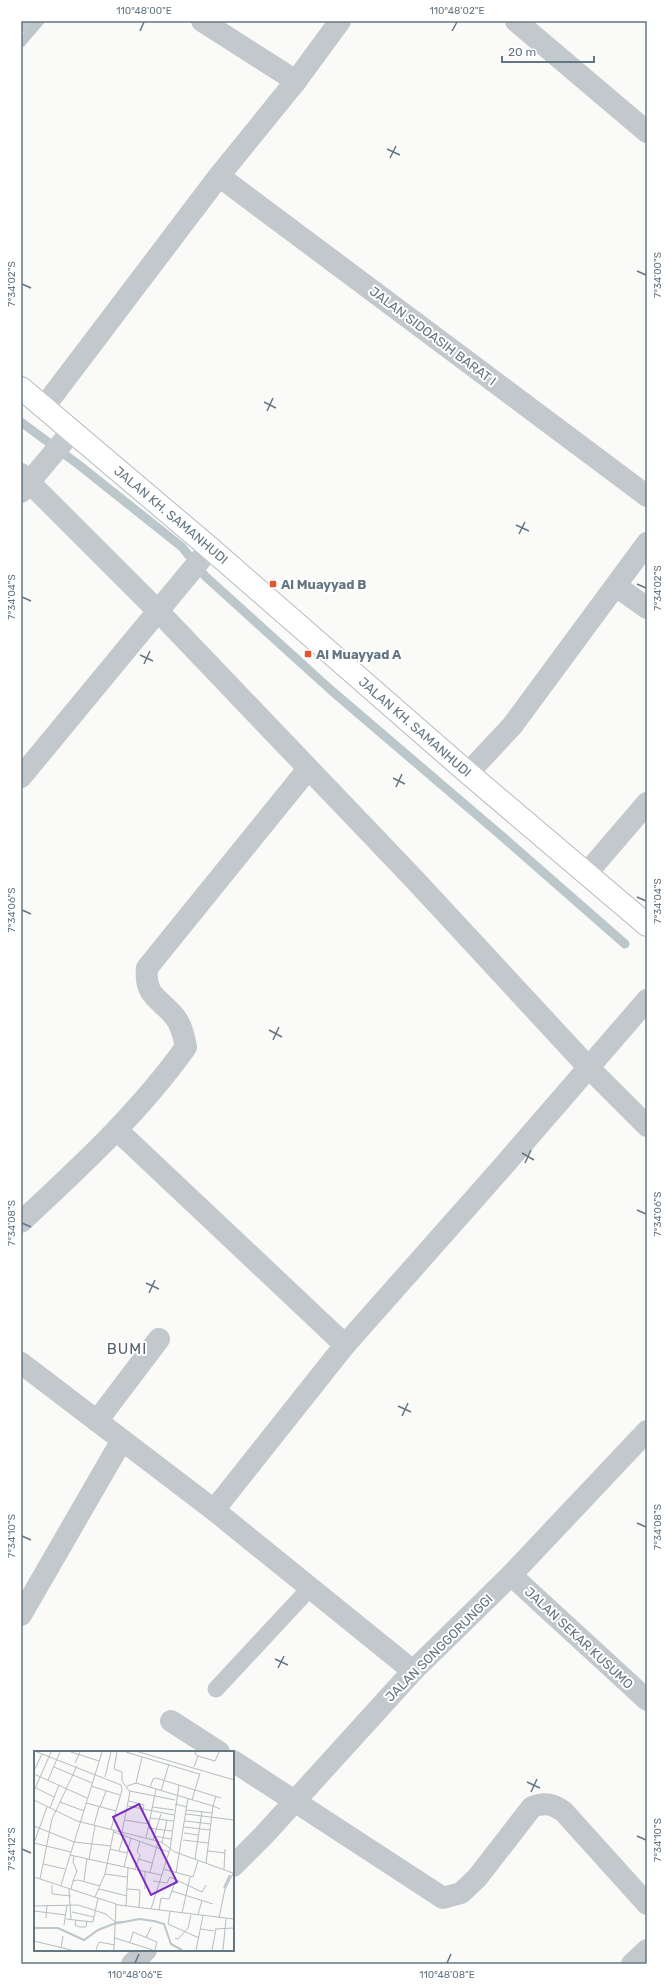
<svg xmlns="http://www.w3.org/2000/svg" width="668" height="1985" font-family="Rubik,sans-serif">
<style>
.lines{fill:none;stroke-linecap:round;stroke-linejoin:round}
.stream{stroke:#bbc7cb;stroke-width:9}
.secondary-casing{stroke:#b3babf;stroke-width:24}
.service{stroke:#c3c8cc;stroke-width:17}
.minor{stroke:#c3c8cc;stroke-width:22}
.tertiary{stroke:#c3c8cc;stroke-width:22}
.secondary{stroke:#fff;stroke-width:22}
.ticks{fill:none;stroke:#657683;stroke-width:1.5}
.poi-dot{fill:#e4572e;stroke:#fff;stroke-width:1.5}
.labels{text-anchor:middle;dominant-baseline:central;stroke-width:4;stroke-linejoin:round;paint-order:stroke}
.street-label{font-size:13px;fill:#657683;stroke:#fff}
.poi-label{font-size:13px;font-weight:bold;fill:#657683;stroke:#fff;text-anchor:start}
.quarter-label{font-size:15px;letter-spacing:1px;fill:#57646e;stroke:#fff}
.inset-river{fill:none;stroke:#bbc7cb;stroke-width:2}
.inset-road{fill:none;stroke:#b5bdc2;stroke-width:1}
.view{fill:#7b2cbf;fill-opacity:0.15;stroke:#7b2cbf;stroke-width:2}
.inset-edge{fill:none;stroke:#657683;stroke-width:2}
.neatline{fill:none;stroke:#657683;stroke-width:1.5}
.ticks-label{font-size:10px;text-anchor:middle;fill:#657683}
</style>
<rect width="100%" height="100%" fill="#fafaf8"/>
<g class="lines">
<!-- stream -->
<g class="stream">
<path d="M21,43L40,21"/>
<path d="M21,422L79,465L182,547L205,576L332,691L504,838L625,944"/>
</g>
<defs>
<path id="secondary" d="M21,388L210,548L468,773L647,925"/>
</defs>
<!-- secondary casing -->
<use href="#secondary" class="secondary-casing"/>
<!-- service -->
<path class="service" d="M216,1689L310,1588"/>
<!-- minor -->
<g class="minor">
<path d="M202,21L296,81"/>
<path d="M516,21L647,132"/>
<path d="M21,22L22,21"/>
<path d="M219,176L647,496"/>
<path d="M44,407L219,176L296,81L340,21"/>
<path d="M21,474L158,611L415,880L589,1068L647,1126"/>
<path d="M21,492L72,431"/>
<path d="M616,586L647,608"/>
<path d="M468,773L512,726L647,543"/>
<path d="M21,777L210,548"/>
<path d="M587,873L647,803"/>
<path d="M117,1130L345,1345"/>
<path d="M21,1222C79,1168 139,1113 186,1047C184,1037 182,1026 175,1017C160,998 144,997 147,968L308,769"/>
<path d="M21,1363L214,1510L413,1671"/>
<path d="M97,1421L159,1339"/>
<path d="M214,1510L345,1345L499,1171L647,1000"/>
<path d="M21,1615L122,1440"/>
<path d="M171,1721L219,1752"/>
<path d="M233,1761L443,1898L461,1893L477,1878L532,1807C546,1802 553,1804 564,1812L647,1904"/>
<path d="M632,1964L647,1950"/>
</g>
<!-- tertiary -->
<g class="tertiary">
<path d="M511,1575L647,1700"/>
<path d="M233,1866L264,1835L413,1671L511,1575L647,1431"/>
<path d="M132,1964L146,1950"/>
</g>
<!-- secondary -->
<use href="#secondary" class="secondary"/>
</g>
<!-- ticks -->
<path class="ticks" d="M140,31L144,22M452,31L457,22M387,149L400,155M390,158L396,146M637,271L646,275M22,284L31,288M264,402L276,408M267,411L273,398M516,525L529,531M519,534L525,522M637,584L646,588M22,597L31,601M140,655L153,661M144,664L150,651M393,778L405,784M396,787L402,774M637,897L646,901M22,910L31,914M269,1030L282,1037M273,1040L279,1027M522,1153L534,1160M525,1163L531,1150M637,1210L646,1214M22,1223L31,1227M146,1283L159,1289M149,1293L155,1280M398,1406L411,1412M402,1416L408,1403M637,1523L646,1527M22,1536L31,1540M275,1659L288,1665M278,1668L284,1656M527,1782L540,1788M531,1792L537,1779M637,1836L646,1840M22,1849L31,1853M135,1963L139,1954M447,1963L451,1954"/>
<!-- markers -->
<g class="poi-dot">
<rect x="269" y="580" width="8" height="8" rx="2"/>
<rect x="304" y="650" width="8" height="8" rx="2"/>
</g>
<g class="labels">
<!-- street labels -->
<g class="street-label">
<text transform="translate(433 336) rotate(37)">JALAN SIDOASIH BARAT I</text>
<text transform="translate(171 515) rotate(40)">JALAN KH. SAMANHUDI</text>
<text transform="translate(415 727) rotate(41)">JALAN KH. SAMANHUDI</text>
<text transform="translate(579 1638) rotate(43)">JALAN SEKAR KUSUMO</text>
<text transform="translate(439 1648) rotate(-45)">JALAN SONGGORUNGGI</text>
</g>
<!-- poi labels -->
<g class="poi-label">
<text x="281" y="584">Al Muayyad B</text>
<text x="316" y="654">Al Muayyad A</text>
</g>
<!-- quarter labels -->
<g class="quarter-label">
<text x="127" y="1349">BUMI</text>
</g>
</g>
<!-- overview -->
<g transform="translate(34 1751)">
<rect width="200" height="200" fill="#fafaf8"/>
<path class="inset-river" d="M190,137L196,124M0,177H24L50,189L64,179L79,173L105,168L120,170L130,173L137,193L148,199"/>
<path class="inset-road" d="M3,1L87,34L88,39L77,78M37,1L65,10M83,1L80,18L88,21V30L96,41L88,81M92,1L165,23M105,1L200,29M164,5L181,10L185,1M41,12L46,1M20,16L58,32M160,16L164,5L161,3L162,1M0,20L8,3M0,23L53,47M71,26L77,1M14,29L26,1M102,32L108,6M57,35L86,44M93,35L102,32L179,55L172,112M2,37L20,46M116,37L119,28L122,27L187,47M0,40L17,1M96,40L141,49M127,40L135,13M182,45L179,55L186,58M0,49L43,70L127,91L141,101L199,122M158,49L166,22M95,50L110,54L109,60M26,51L50,60M52,52L82,60M141,53L153,56M94,55L140,64M66,56L72,40M118,56L140,59M16,57L25,34M152,59L178,62M152,63L200,69M116,67L139,70M91,69L115,73M151,70L177,73M60,74L65,56M0,75L40,91L77,95M150,76L176,79M114,77L138,80M80,81L135,101M150,82L164,84M120,85L137,88M112,87L122,38M119,89L127,63M149,89L174,92M0,92L13,56M0,92L37,101M128,92L133,69M76,98L93,102M85,100L90,83M174,100L191,102M36,104L127,124M55,108L61,75M105,108L118,112M161,108L168,60M9,113L31,118M90,116L97,87M101,118L106,104L103,101L106,90M129,118L159,126L164,110M190,118L191,98M116,121L124,91M142,122L154,47M71,123L93,126M0,126L85,154L200,168M6,128L18,68L43,15M39,130L43,120L39,111L40,105M50,130L53,107M119,130L133,132L136,126L168,141L172,134M18,134V143L37,145M27,134L68,1M35,138L37,168M37,138L39,130L44,129L66,135M65,138L93,145M93,138L106,139L105,157M111,138V120M138,140L179,153M61,146L71,123L80,79M0,155L44,154L72,163L81,171H89M92,155L94,117M117,158L136,98L145,34M125,159L127,147L135,148L142,129M0,160L32,164M38,161L60,166M136,161L134,173L165,187M148,162L156,126M164,164L168,149M12,167L13,154M185,167L191,138L200,121M32,168L59,171L64,147M42,169L41,174L46,176H52L53,170M30,174L33,154M167,178L180,180M181,178L200,177M81,187L119,199M112,187L117,176M141,187L144,188L154,177L157,164M0,190L37,199M96,192L99,181L123,191L121,199M27,197L29,185M62,199L65,191L81,194M80,199L82,153M162,199L169,165M178,199L182,178M189,199L192,168"/>
<path class="view" d="M105,53L143,131L117,144L79,66Z"/>
<rect width="200" height="200" class="inset-edge"/>
</g>
<!-- border -->
<rect width="668" height="1985" fill="none" stroke="#ffffff" stroke-width="44"/>
<!-- scale -->
<path d="M502 56v6h92v-6" fill="none" stroke="#657683" stroke-width="2"/>
<text x="508" y="56" font-size="12" fill="#657683" stroke="#ffffff" stroke-width="3" paint-order="stroke">20 m</text>
<rect x="22" y="22" width="624" height="1941" class="neatline"/>
<g class="ticks-label">
<text x="144" y="14">110°48'00"E</text>
<text x="457" y="14">110°48'02"E</text>
<text transform="translate(657 275) rotate(-90)" y="4">7°34'00"S</text>
<text transform="translate(11 284) rotate(-90)" y="4">7°34'02"S</text>
<text transform="translate(657 588) rotate(-90)" y="4">7°34'02"S</text>
<text transform="translate(11 597) rotate(-90)" y="4">7°34'04"S</text>
<text transform="translate(657 901) rotate(-90)" y="4">7°34'04"S</text>
<text transform="translate(11 910) rotate(-90)" y="4">7°34'06"S</text>
<text transform="translate(657 1214) rotate(-90)" y="4">7°34'06"S</text>
<text transform="translate(11 1223) rotate(-90)" y="4">7°34'08"S</text>
<text transform="translate(657 1527) rotate(-90)" y="4">7°34'08"S</text>
<text transform="translate(11 1536) rotate(-90)" y="4">7°34'10"S</text>
<text transform="translate(657 1840) rotate(-90)" y="4">7°34'10"S</text>
<text transform="translate(11 1849) rotate(-90)" y="4">7°34'12"S</text>
<text x="135" y="1978">110°48'06"E</text>
<text x="447" y="1978">110°48'08"E</text>
</g>
</svg>
